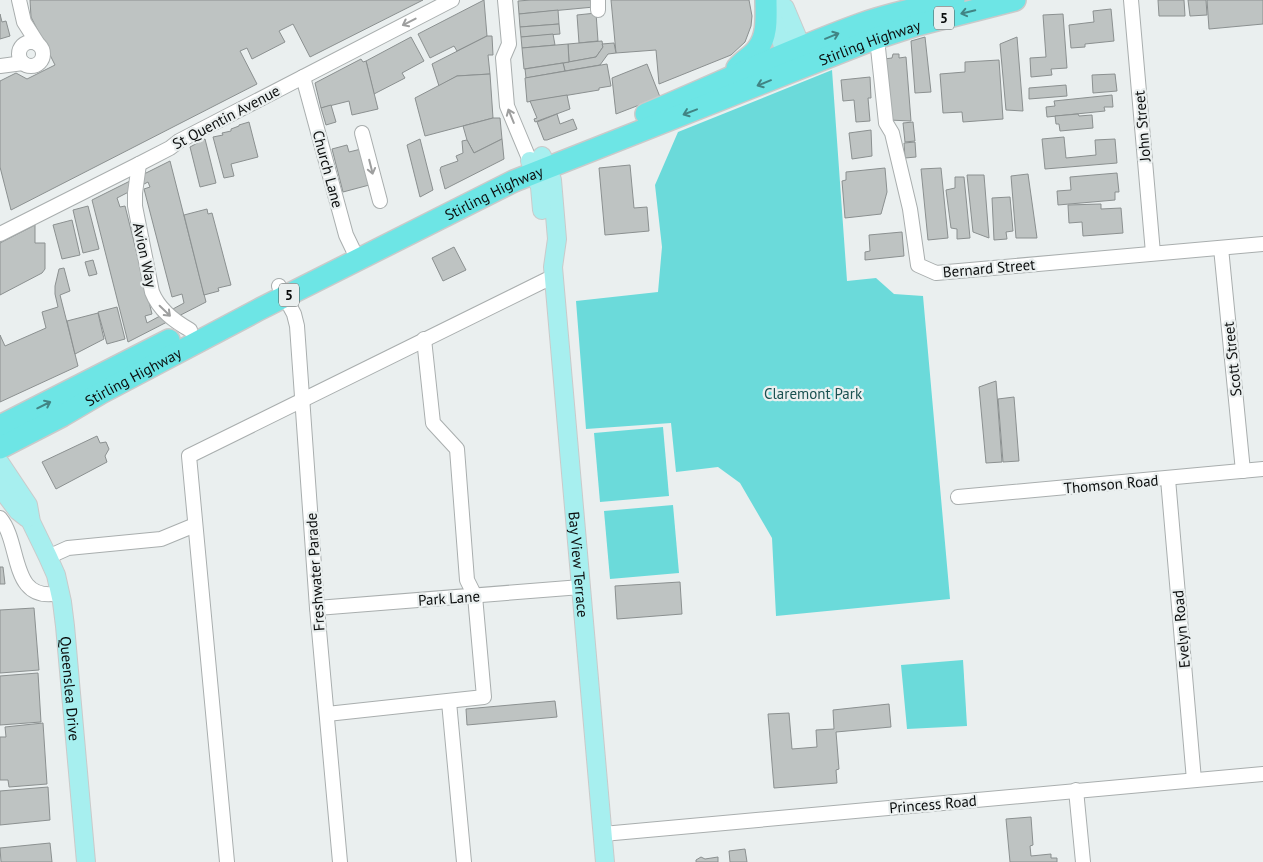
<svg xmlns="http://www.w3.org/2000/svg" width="1263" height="862" font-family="'PT Sans',sans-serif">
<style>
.green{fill:#6bdada}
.building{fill:#bec3c2;stroke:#8b9090;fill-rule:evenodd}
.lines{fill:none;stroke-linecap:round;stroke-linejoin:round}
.minor-casing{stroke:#a9aeae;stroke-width:16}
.major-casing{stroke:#cacaca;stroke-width:20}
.highway-casing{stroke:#cacaca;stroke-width:24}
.minor{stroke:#fff;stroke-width:14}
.major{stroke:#a7efef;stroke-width:18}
.highway{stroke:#6de5e5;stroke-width:21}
.oneway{stroke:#418484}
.oneway2{stroke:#9e9f9f}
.labels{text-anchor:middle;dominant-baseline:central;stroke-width:4.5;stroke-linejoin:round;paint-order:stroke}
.shield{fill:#eaefef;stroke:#4f5252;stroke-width:1}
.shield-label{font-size:14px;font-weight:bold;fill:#0c0e0e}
.street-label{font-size:15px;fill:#0c0e0e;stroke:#eaefef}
.park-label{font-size:15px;fill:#195050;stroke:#eaefef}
</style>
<rect width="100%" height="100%" fill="#eaefef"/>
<!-- green -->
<g class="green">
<path d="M832,70L847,281L876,278L894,294L923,296L950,599L776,616L772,538L740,483L718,467L676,472L671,423L586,429L576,301L658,292L662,247L655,185L678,132Z"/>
<path d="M663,427L669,496L600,502L594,433Z"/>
<path d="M673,505L679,573L610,579L604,511Z"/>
<path d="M963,660L967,726L907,729L901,665Z"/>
</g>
<!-- building -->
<g class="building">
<path d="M30,0H423L310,57L293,24L279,31L285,42L252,59L247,48L240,51L257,84L11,210L0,167V81L16,73L27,79L55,65L31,17Z"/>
<path d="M484,0L487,36L457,51L454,46L430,58L418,34Z"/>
<path d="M531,0H594V7L519,14L518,1Z"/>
<path d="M611,0H749L752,16L751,26L745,42L731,55L659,84L656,50L616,53Z"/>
<path d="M1158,0H1184L1185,16H1159Z"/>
<path d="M1188,0H1206L1207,15L1190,16Z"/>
<path d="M1207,0H1263V24L1209,29Z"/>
<path d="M1111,9L1114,41L1085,44V47L1071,48L1069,25L1094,22L1093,11Z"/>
<path d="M558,10L559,24L520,27L519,14Z"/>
<path d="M596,13L598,41L579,43L577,15Z"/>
<path d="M0,14L2,22L6,21L10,36L0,39Z"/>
<path d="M1063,14L1067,68L1051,69L1052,75L1031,77L1030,58L1046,57L1043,15Z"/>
<path d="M559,24L560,34L521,37L520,27Z"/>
<path d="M553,34L555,45L522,48L521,37Z"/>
<path d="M487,36H492L493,55H488L490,74L457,76L439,86L432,64Z"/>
<path d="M411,37L424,61L402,73L405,78L374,94L366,61Z"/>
<path d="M925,37L931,92L915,93L911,41Z"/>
<path d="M1017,37L1023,111L1006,110L1000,44Z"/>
<path d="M602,41L603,47L596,57L569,62L568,44Z"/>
<path d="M614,43L616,53L608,54L600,65L565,71L563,63L596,57L603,47L602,44Z"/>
<path d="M568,44L569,62L524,69L522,48Z"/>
<path d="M893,54H899V58L906,57L911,121L889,120L884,59L892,58Z"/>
<path d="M361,59L363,62L366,61L378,109L352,115L349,101L321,108L315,83Z"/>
<path d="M999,60L1003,119L963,122L962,112L943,113L940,74L965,72V62Z"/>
<path d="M563,63L565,71L526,78L525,69Z"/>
<path d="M607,64L611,86L599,88V90L527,102L525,78Z"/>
<path d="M647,64L660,97L616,114L612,78Z"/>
<path d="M490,74L493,118L425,136L415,98L457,76Z"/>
<path d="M1115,74L1117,91L1093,93L1092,75Z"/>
<path d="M870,77L871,98H868L870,121L856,122L854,100L843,101L841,80Z"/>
<path d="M1066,85L1067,96L1029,99V88Z"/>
<path d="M567,95L570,109L535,122L534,119L537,118L530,101Z"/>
<path d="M1112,95L1113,107H1104L1105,111L1047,117L1046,107L1055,106L1054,101Z"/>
<path d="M331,105L336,122L326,125L321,108Z"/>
<path d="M557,114L560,124L573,119L577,129L547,140H544L537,122Z"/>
<path d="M1078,114L1079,116L1092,115L1093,128L1060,131L1059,124H1056L1055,116Z"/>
<path d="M493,118H500L502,139L474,153L467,140L463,126Z"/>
<path d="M249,122L258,157L231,164L234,176L224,178L213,137L223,135L222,133L231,131V129L239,126V125Z"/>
<path d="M913,122L915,141L905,142L903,123Z"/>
<path d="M871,130L872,156L852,159L849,133Z"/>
<path d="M1064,137L1066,158L1096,155L1095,140L1115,139L1117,163L1045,169L1042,139Z"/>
<path d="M205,139L216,183L200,187L190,147Z"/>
<path d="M420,139L433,190L420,197L407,145Z"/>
<path d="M502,139L504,159L445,189L440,170L441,167L458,161L456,156L463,153L462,141L467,140L474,153Z"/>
<path d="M915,142L916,157L905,158L904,143Z"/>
<path d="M347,145L349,152L361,149L373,184L343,192L332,149Z"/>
<path d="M170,161L206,302L128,342L92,200ZM148,182L150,187L144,189L172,297L182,294L184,303L147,323L145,316L152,314L125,206L120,207L117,198Z"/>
<path d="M630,165L634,208L647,207L649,231L605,235L599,168Z"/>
<path d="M885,168L887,192L881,214L845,218L842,181L846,180V172Z"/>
<path d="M941,168L948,238L928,240L921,169Z"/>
<path d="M1117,173L1119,192H1115V200L1058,205L1057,191L1071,190L1070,177Z"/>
<path d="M1028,174L1037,238H1016L1011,176Z"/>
<path d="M967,175H984L989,238L973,232Z"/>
<path d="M955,177H964L970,238L957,239V229L951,228L946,190L955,188Z"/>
<path d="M1010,197L1013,231L1006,232L1007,239L994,240L992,198Z"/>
<path d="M1101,204V209L1121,208L1123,233L1083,236L1082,222L1069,223L1068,205Z"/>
<path d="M88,206L99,249L83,253L73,210Z"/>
<path d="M207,209L208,214L212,213L231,285L218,288L219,291L204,295L184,215Z"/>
<path d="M72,220L80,255L62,259L53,225Z"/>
<path d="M35,225V243H45V269L42,273L0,295V243Z"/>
<path d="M902,232L904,256L865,260V252L870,251L869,235Z"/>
<path d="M454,247L466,270L443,281L432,258Z"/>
<path d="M93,260L97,274L89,276L85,262Z"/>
<path d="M64,268L70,291L60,295L78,366L0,402V335L5,346L46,328L42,312L58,307L55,294V286L59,269Z"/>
<path d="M117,307L125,339L107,344L98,312Z"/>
<path d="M98,313L104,339L75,354L67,321Z"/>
<path d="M996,381L1002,462L986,463L979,387Z"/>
<path d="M1014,397L1019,461L1003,462L998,399Z"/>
<path d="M97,436L100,443L106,442L109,449L105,456L107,462L56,489L42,462Z"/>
<path d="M0,567H3L5,584H0Z"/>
<path d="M680,582L682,614L617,619L615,586Z"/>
<path d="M34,608L39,670L0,673V610Z"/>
<path d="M38,673L41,722L0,725V676Z"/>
<path d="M555,701L557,717L467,725L466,709Z"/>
<path d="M889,704L891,727L836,732L839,769L836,770L837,783L774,788L768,714L789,713L792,749L817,747L816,730L834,729L833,710Z"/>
<path d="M43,723L47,784L9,787L8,780H0V737H6L5,727Z"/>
<path d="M48,787L50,820L0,825V791Z"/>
<path d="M1031,817L1033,845L1030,846L1031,856L1051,854V858H1057V862H1010L1006,819Z"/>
<path d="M50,843L52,862H1L0,848Z"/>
<path d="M745,849L747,862H730L729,851Z"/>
<path d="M701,857L705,859L718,857V862H696V860Z"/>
</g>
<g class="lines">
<defs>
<g id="minor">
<path d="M19,0L24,22L38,44"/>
<path d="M505,0L509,44L503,58L507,106L530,161"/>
<path d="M598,0V10"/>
<path d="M1131,0L1153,253"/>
<path d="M874,39L878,48L886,123L892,133L910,209L918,265L936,273L1263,244"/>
<circle cx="31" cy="54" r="12"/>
<path d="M0,66L23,63"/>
<path d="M303,77L346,235L358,260"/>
<path d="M362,133L380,201"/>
<path d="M139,164L135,193V206L152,292C159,310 174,321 190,330"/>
<path d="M0,234L139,164L170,148L179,141L452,0"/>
<path d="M1221,248L1243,471"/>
<path d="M279,286L294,314L297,326L317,608L340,862"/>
<path d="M1168,479L1194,780"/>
<path d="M958,497L1263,469"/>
<path d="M0,518C22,544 9,604 60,593"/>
<path d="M48,557L68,548L161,539L195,525"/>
<path d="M317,608L581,587"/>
<path d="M449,702L464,862"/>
<path d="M327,714L484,697L475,596L467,580L457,449L433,423L424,339"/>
<path d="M1076,790L1083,862"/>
<path d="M603,834L1263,774"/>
<path d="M227,862L189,456L554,276"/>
</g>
<g id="major">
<path d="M772,0L785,8L806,58"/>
<path d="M771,6V14L790,64"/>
<path id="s1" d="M542,156L552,180L557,239L553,267L555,290L605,862"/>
<path d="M530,161L540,187L542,210"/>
<path id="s2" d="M0,463L28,505L31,522L48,557L56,575L62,602L65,626L86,862"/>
<path d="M0,487L18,511L27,518"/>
</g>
<g id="highway">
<path d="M737,68C743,60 753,56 758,48C768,35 766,16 766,0"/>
<path d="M646,114C718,84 788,50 861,24C891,13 923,7 954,0"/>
<path d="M0,426L169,340"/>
<path id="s3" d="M0,448L62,416L101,393L258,310L514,181L874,39L917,25L1015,0"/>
</g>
</defs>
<!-- minor casing -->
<use href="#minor" class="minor-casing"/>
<!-- major casing -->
<use href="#major" class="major-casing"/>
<!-- highway casing -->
<use href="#highway" class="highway-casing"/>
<!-- minor -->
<use href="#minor" class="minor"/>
<!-- major -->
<use href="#major" class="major"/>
<!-- highway -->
<use href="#highway" class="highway"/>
</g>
<!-- one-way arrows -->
<defs><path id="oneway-shaft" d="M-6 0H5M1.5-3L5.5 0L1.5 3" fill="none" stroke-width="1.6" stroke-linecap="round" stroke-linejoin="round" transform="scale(1.25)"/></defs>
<g class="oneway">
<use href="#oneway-shaft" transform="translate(968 12) rotate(166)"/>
<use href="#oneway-shaft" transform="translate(832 36) rotate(-22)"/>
<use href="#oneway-shaft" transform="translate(764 83) rotate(158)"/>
<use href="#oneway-shaft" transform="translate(690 112) rotate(159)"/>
<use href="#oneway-shaft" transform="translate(44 405) rotate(-26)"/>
</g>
<g class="oneway2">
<use href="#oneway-shaft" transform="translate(409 22) rotate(153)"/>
<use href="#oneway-shaft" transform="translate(511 116) rotate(-112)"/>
<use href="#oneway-shaft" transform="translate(371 167) rotate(76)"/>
<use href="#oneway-shaft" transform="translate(165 311) rotate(44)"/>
</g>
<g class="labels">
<!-- shield labels -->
<g class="shield">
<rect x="934" y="6.5" width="20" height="23" rx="4"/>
<rect x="279" y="283.5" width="20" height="23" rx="4"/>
</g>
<g class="shield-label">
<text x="944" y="18">5</text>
<text x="289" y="295">5</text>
</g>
<!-- street labels -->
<g class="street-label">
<text stroke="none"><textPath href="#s3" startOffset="961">Stirling Highway</textPath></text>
<text transform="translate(226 117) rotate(-28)">St Quentin Avenue</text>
<text transform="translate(1142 126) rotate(-95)">John Street</text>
<text transform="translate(328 169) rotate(75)">Church Lane</text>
<text stroke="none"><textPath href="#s3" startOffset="556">Stirling Highway</textPath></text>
<text transform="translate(145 255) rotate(78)">Avion Way</text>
<text transform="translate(989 268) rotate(-5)">Bernard Street</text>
<text transform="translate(1232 359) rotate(-96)">Scott Street</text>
<text stroke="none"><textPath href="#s3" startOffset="151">Stirling Highway</textPath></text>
<text transform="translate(1111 484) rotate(-5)">Thomson Road</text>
<text stroke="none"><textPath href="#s1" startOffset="412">Bay View Terrace</textPath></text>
<text transform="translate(315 572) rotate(-94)">Freshwater Parade</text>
<text transform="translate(449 598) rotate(-4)">Park Lane</text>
<text transform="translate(1181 629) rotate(-95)">Evelyn Road</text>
<text stroke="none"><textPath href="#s2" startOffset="241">Queenslea Drive</textPath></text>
<text transform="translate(933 804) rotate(-5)">Princess Road</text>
</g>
<!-- park labels -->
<g class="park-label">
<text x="813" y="393">Claremont Park</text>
</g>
</g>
</svg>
